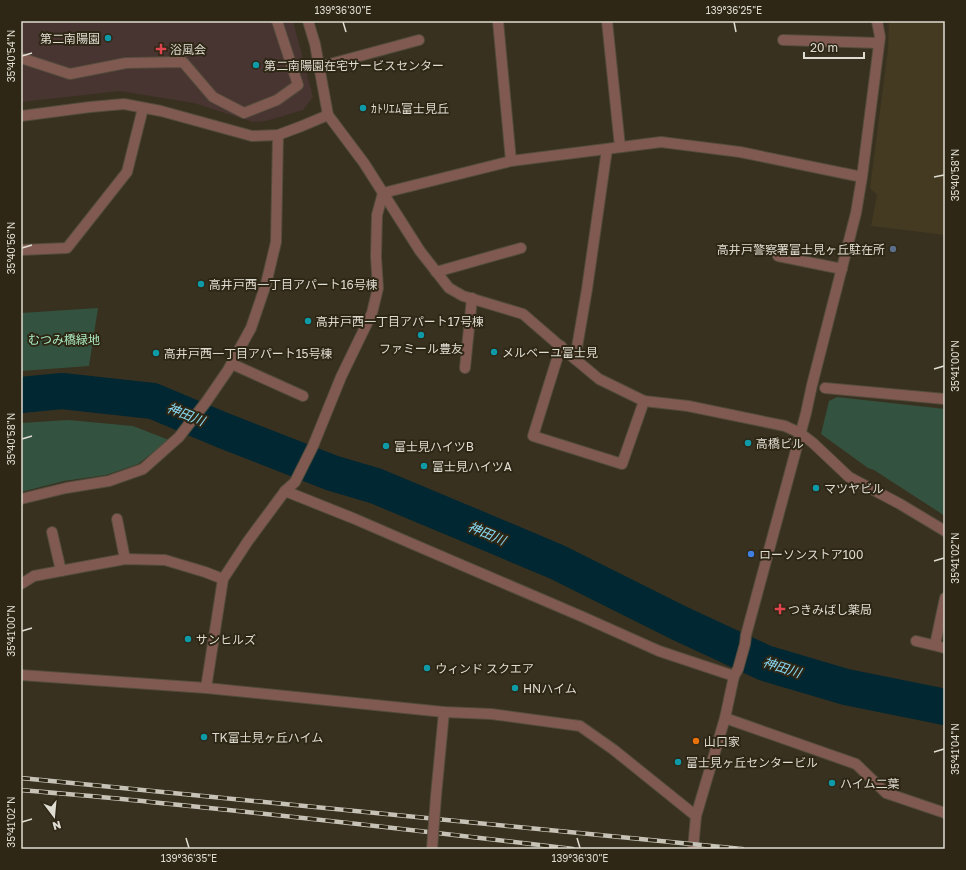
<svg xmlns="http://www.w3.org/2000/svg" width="966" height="870" font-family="'Golos Text','Noto Sans JP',sans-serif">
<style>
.built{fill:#433a21}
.medical{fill:#483431}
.green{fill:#33523f}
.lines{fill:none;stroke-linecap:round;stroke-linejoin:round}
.river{stroke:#002732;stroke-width:36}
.minor-casing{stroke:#534c3c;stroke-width:12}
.minor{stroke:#805a51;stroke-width:10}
.rail-casing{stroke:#c6c2b6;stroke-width:4.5}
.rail{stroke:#2e2716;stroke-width:3;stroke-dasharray:9;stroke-linecap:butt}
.minor-bridge-casing{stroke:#534c3c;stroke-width:12;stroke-linecap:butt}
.minor-bridge{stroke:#805a51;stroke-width:10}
.ticks{fill:none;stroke:#dfdcd1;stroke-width:1.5}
.culture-dot{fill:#0f9aa8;stroke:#2e2716;stroke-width:1.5}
.health-dot{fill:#e0444e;stroke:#2e2716;stroke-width:1.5}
.service-dot{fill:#5c6f8a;stroke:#2e2716;stroke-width:1.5}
.shop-dot{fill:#3f7fe0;stroke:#2e2716;stroke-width:1.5}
.food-dot{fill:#e8710a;stroke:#2e2716;stroke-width:1.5}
.labels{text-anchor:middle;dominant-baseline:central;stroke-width:4;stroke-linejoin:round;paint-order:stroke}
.poi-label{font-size:12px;fill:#dfdcd1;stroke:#2e2716;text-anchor:start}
.park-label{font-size:12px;fill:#aaebc1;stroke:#2e2716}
.water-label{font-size:13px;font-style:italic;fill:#89dbf6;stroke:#2e2716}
.neatline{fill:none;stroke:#dfdcd1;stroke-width:1.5}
.ticks-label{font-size:10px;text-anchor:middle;fill:#dfdcd1}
</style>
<rect width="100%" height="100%" fill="#383120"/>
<!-- built -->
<path class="built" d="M889,21H945V235L871,226L877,195L870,188L888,49Z"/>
<!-- medical -->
<path class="medical" d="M21,21H293L313,97L303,110L266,121L253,122L194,103L120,91L21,102Z"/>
<!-- green -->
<g class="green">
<path d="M98,308L89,366L21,371V313Z"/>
<path d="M837,397L945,409V516L874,470L868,468L821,434L829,401Z"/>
<path d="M68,420L133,426L169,440L138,464L106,475L64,481L21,492V423Z"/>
</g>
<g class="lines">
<!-- river -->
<path class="river" d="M21,395L62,391L153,401L222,430L332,473L376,486L462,522L557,562L679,623L765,663L846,687L945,707"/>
<defs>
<g id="minor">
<path d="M308,21L315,44L328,115L364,163L420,251L449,288L463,296L523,314L575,359L599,379L644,401L688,406L785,426L800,433L813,443L849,477L900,504L945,531"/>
<path d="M498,21L511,161"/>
<path d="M607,21L620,147"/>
<path d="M783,40L879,43"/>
<path d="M21,58L70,74L126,63L183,62L213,97L244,113L277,100L298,85L277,21"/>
<path d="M319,67L419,40"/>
<path d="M21,116L90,107L124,104L161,111L252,136L278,135L302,126L328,115"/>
<path d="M383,193L511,161L661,142L740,152L862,177"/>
<path d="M21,250L67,248L127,172L143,108"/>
<path d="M778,256L842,269"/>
<path d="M436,272L521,248"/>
<path d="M561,346L533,436L622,464L644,401"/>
<path d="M575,359L587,289L607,149"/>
<path d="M232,364L303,396"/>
<path d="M465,368L472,298"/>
<path d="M825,388L945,399"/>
<path d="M285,491L355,519L415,545L583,617L659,651L734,676"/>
<path d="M21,499L66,488L109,481L143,469L179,437L206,402L228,370L251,328L266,284L276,242L278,135"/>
<path d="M117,519L125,559"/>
<path d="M52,532L61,571"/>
<path d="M21,584L34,576L71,569L125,559L165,560L205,572L223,579"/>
<path d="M916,641L945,648"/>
<path d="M935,645L945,598"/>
<path d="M21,675L206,688L444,712L491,714L580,726L614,750L696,816"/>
<path d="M206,688L223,579L248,541L285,491L295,482L313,446L341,377L372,313L378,288L376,257L377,215L383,193"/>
<path d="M725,718L856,764L886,793L945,813"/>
<path d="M436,796L444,712"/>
<path d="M693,849L696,816L725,718L734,676L738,669L745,644L746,635L806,413L812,385L856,213L862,177L880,37L877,21"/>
</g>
</defs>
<!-- minor casing -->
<use href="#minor" class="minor-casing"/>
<!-- minor -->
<use href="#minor" class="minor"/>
<defs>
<g id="rail">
<path d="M21,778L742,849"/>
<path d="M21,790C64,794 107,797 150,802C291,816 432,832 573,849"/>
</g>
</defs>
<!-- rail casing -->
<use href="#rail" class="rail-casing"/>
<!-- rail -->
<use href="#rail" class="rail"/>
<defs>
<path id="minor-bridge" d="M432,849L436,796"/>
</defs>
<!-- minor-bridge casing -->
<use href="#minor-bridge" class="minor-bridge-casing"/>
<!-- minor-bridge -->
<use href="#minor-bridge" class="minor-bridge"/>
</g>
<!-- ticks -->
<path class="ticks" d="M343,22L346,32M734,22L736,32M22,56L32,53M934,177L944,175M22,248L32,245M934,369L944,366M22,439L32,436M934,561L944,558M22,631L32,628M934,752L944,749M22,822L32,819M186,838L189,848M577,838L580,848"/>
<!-- markers -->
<g class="culture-dot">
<circle cx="108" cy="38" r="4"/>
<circle cx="256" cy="65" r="4"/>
<circle cx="363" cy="108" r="4"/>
<circle cx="201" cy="284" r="4"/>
<circle cx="308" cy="321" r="4"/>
<circle cx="421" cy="335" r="4"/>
<circle cx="494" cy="352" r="4"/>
<circle cx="156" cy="353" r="4"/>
<circle cx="748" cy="443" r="4"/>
<circle cx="386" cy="446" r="4"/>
<circle cx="424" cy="466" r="4"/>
<circle cx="816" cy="488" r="4"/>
<circle cx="188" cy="639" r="4"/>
<circle cx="427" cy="668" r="4"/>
<circle cx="515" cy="688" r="4"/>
<circle cx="204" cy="737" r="4"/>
<circle cx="678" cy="762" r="4"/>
<circle cx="832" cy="783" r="4"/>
</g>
<g class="health-dot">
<path d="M159 43h4v4h4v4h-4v4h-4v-4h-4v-4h4z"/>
<path d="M778 603h4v4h4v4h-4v4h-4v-4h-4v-4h4z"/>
</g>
<circle class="service-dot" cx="893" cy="249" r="4"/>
<circle class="shop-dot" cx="751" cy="554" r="4"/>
<circle class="food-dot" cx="696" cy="741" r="4"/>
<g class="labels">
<!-- poi labels -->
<g class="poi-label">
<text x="100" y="38" text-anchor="end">第二南陽園</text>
<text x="170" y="49">浴風会</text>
<text x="264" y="65">第二南陽園在宅サービスセンター</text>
<text x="371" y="108">ｶﾄﾘｴﾑ富士見丘</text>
<text x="885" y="249" text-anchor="end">高井戸警察署富士見ヶ丘駐在所</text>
<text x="209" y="284">高井戸西一丁目アパート16号棟</text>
<text x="316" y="321">高井戸西一丁目アパート17号棟</text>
<text x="421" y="348" text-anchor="middle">ファミール豊友</text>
<text x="502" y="352">メルベーユ富士見</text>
<text x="164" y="353">高井戸西一丁目アパート15号棟</text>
<text x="756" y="443">高橋ビル</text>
<text x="394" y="446">富士見ハイツB</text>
<text x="432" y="466">富士見ハイツA</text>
<text x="824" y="488">マツヤビル</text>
<text x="759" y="554">ローソンストア100</text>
<text x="788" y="609">つきみばし薬局</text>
<text x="196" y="639">サンヒルズ</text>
<text x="435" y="668">ウィンド スクエア</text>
<text x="523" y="688">HNハイム</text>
<text x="212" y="737">TK富士見ヶ丘ハイム</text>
<text x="704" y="741">山口家</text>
<text x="686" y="762">富士見ヶ丘センタービル</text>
<text x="840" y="783">ハイム二葉</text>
</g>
<!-- park labels -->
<g class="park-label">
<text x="64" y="339">むつみ橋緑地</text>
</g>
<!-- water labels -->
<g class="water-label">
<text transform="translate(186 414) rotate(22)">神田川</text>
<text transform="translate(487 533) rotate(23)">神田川</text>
<text transform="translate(782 667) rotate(18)">神田川</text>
</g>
</g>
<!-- border -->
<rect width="966" height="870" fill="none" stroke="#2e2716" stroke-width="44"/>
<!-- north arrow -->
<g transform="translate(54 816) rotate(164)" stroke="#2e2716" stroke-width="3" paint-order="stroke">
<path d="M0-3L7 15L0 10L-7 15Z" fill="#dfdcd1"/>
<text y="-6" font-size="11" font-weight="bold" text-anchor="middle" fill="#dfdcd1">N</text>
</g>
<!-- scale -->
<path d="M804 52v6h60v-6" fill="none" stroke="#dfdcd1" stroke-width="2"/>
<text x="810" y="52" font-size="12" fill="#dfdcd1" stroke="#2e2716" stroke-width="3" paint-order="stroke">20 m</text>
<rect x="22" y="22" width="922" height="826" class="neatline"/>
<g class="ticks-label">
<text x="343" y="14">139°36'30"E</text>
<text x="734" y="14">139°36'25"E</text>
<text transform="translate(11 56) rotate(-90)" y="4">35°40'54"N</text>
<text transform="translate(955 175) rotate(-90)" y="4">35°40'58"N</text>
<text transform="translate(11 248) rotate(-90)" y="4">35°40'56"N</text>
<text transform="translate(955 366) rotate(-90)" y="4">35°41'00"N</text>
<text transform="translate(11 439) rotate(-90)" y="4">35°40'58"N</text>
<text transform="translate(955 558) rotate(-90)" y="4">35°41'02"N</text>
<text transform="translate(11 631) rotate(-90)" y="4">35°41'00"N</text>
<text transform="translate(955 749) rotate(-90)" y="4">35°41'04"N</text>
<text transform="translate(11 822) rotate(-90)" y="4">35°41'02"N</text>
<text x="189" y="862">139°36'35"E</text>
<text x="580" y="862">139°36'30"E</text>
</g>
</svg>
